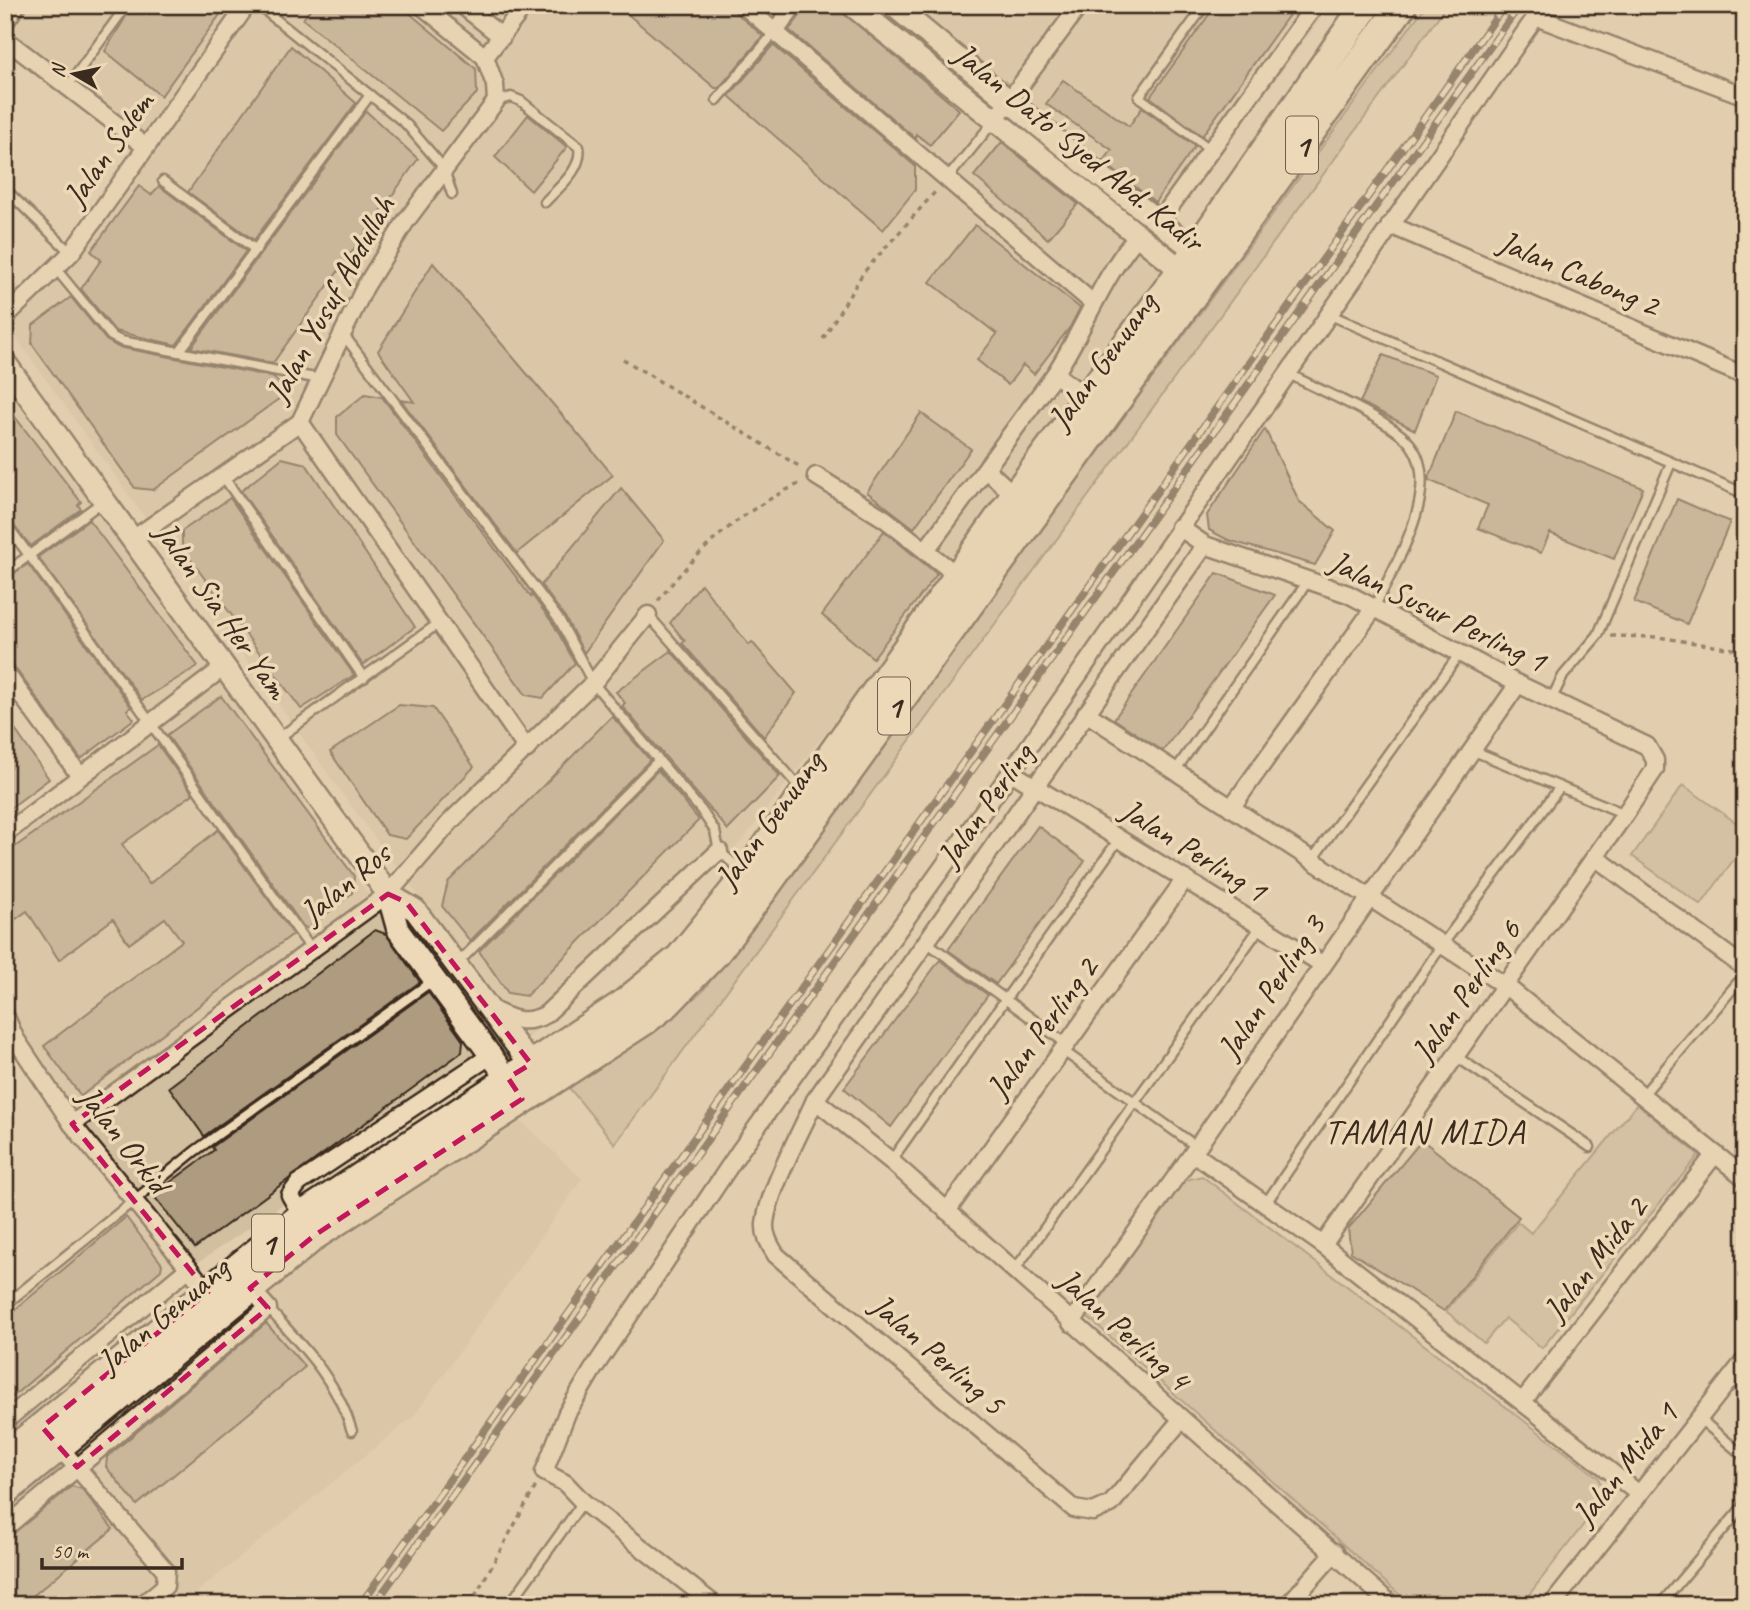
<svg xmlns="http://www.w3.org/2000/svg" width="1750" height="1610" font-family="Caveat,sans-serif">
<style>
.built{fill:#d2bfa0}
.green{fill:#c3b093;stroke:#7f6d58;stroke-width:2}
.building{fill:#ae9b80;stroke:#3b2a1e;stroke-width:2}
.lines{fill:none;stroke-linecap:round;stroke-linejoin:round}
.service-casing{stroke:#3b2a1e;stroke-width:13}
.minor-casing{stroke:#3b2a1e;stroke-width:21}
.tertiary-casing{stroke:#3b2a1e;stroke-width:26}
.trunk-casing{stroke:#3b2a1e;stroke-width:33}
.path{stroke:#3b2a1e;stroke-width:3.5;stroke-dasharray:5 5;stroke-linecap:butt}
.service{stroke:#edd9b7;stroke-width:8}
.minor{stroke:#edd9b7;stroke-width:16}
.tertiary{stroke:#edd9b7;stroke-width:21}
.trunk{stroke:#edd9b7;stroke-width:28}
.rail-casing{stroke:#3b2a1e;stroke-width:8}
.rail{stroke:#edd9b7;stroke-width:5;stroke-dasharray:16;stroke-linecap:butt}
.marked{fill:none;stroke:#c2185b;stroke-width:5;stroke-dasharray:14 9;stroke-linejoin:round}
.labels{text-anchor:middle;dominant-baseline:central;stroke-width:7;stroke-linejoin:round;paint-order:stroke}
.shield{fill:#edd9b7;stroke:#705e4c;stroke-width:2}
.shield-label{font-size:32px;font-weight:bold;fill:#3b2a1e}
.street-label{font-size:33px;fill:#3b2a1e;stroke:#edd9b7}
.neighbourhood-label{font-size:35px;letter-spacing:2px;fill:#3b2a1e;stroke:#edd9b7}
</style>
<rect width="100%" height="100%" fill="#e2ceae"/>
<filter id="ink" filterUnits="userSpaceOnUse"><feTurbulence type="fractalNoise" baseFrequency=".0143" numOctaves="2"/><feDisplacementMap in="SourceGraphic" scale="14" xChannelSelector="R" yChannelSelector="G"/><feConvolveMatrix kernelMatrix="1 2 1 2 8 2 1 2 1" color-interpolation-filters="sRGB"/></filter>
<g filter="url(#ink)">
<!-- built -->
<g class="built">
<path d="M26,5H237L135,147L5,34Z"/>
<path d="M255,5H836L1163,271L904,631L743,840L526,1040L349,803L7,325L79,257Z"/>
<path d="M909,5H1331L1172,218Z"/>
<path d="M5,387L222,684L487,1065L196,1264L71,1112L22,1035L5,998V842L152,732L5,530Z"/>
<path d="M518,1118L582,1179L414,1416L181,1605H5V1509L276,1286L404,1189Z"/>
<path d="M126,1201L188,1278L5,1429V1299Z"/>
</g>
<!-- green -->
<g class="green">
<path d="M1426,5H1447L615,1144L566,1084L648,1033L702,992Z"/>
<path d="M1683,785L1745,829V844L1701,905L1632,856Z"/>
<path d="M1637,1104L1699,1155L1542,1348L1505,1318L1484,1343L1446,1311L1518,1222L1531,1233Z"/>
<path d="M1202,1176L1598,1477L1605,1497L1521,1605H1411L1088,1317L1182,1181Z"/>
</g>
<!-- building -->
<g class="building">
<path d="M133,5H227L161,96L105,51Z"/>
<path d="M314,5H400L476,69L477,93L441,131L303,19Z"/>
<path d="M617,5H733L736,13L763,36L719,88H715Z"/>
<path d="M809,5H834L959,110L930,145L916,134V139L789,30Z"/>
<path d="M1216,5H1296L1202,136L1150,97Z"/>
<path d="M773,45L915,166V190L883,230L729,96Z"/>
<path d="M291,46L356,103L254,240L188,192Z"/>
<path d="M1063,80L1129,126L1142,108L1195,146L1155,202L1103,162L1112,150L1046,104Z"/>
<path d="M366,111L418,159L273,363L191,348Z"/>
<path d="M528,115L567,147L531,191L495,157Z"/>
<path d="M1002,142L1078,204L1048,239L974,176Z"/>
<path d="M139,186L151,195L159,186L246,251L176,345L115,331L81,289L101,260L91,251Z"/>
<path d="M975,225L1080,308L1070,327L1034,374L1023,365L1008,385L977,360L997,334L930,282Z"/>
<path d="M433,263L613,475L517,553L401,400L414,402L378,351Z"/>
<path d="M71,297L106,340L118,347L274,377L287,393L153,490L135,488L32,344L33,325Z"/>
<path d="M1383,355L1436,375L1415,430L1360,402Z"/>
<path d="M365,394L382,397L531,597L532,595L554,625L575,663L543,698L526,695L337,435V417Z"/>
<path d="M5,404L81,502L78,505L81,509L31,546L5,517Z"/>
<path d="M1456,411L1643,488L1614,559L1550,533L1541,553L1478,528L1488,505L1428,480Z"/>
<path d="M921,413L971,449L914,528L867,492Z"/>
<path d="M1265,429L1299,501L1335,531L1315,565L1228,540L1209,530L1207,515Z"/>
<path d="M282,458L306,464L415,627L363,665L241,491Z"/>
<path d="M621,488L664,540L584,653L565,617L541,585Z"/>
<path d="M230,498L354,675L301,709L182,548V531Z"/>
<path d="M1677,499L1730,522L1687,624L1634,602Z"/>
<path d="M89,520L198,666L142,700L38,557Z"/>
<path d="M884,531L937,574L873,658L822,615Z"/>
<path d="M28,564L131,707L127,710L134,719L81,759L5,654V579Z"/>
<path d="M1217,573L1275,595L1163,751L1114,719Z"/>
<path d="M701,584L749,645L752,642L796,693L764,737L682,643L685,641L670,623Z"/>
<path d="M671,651L780,776L728,830L622,706L625,703L616,692Z"/>
<path d="M221,696L354,876L352,893L308,929L303,926L167,735Z"/>
<path d="M399,705L433,708L474,767L406,839L387,835L330,752Z"/>
<path d="M5,715L49,779L5,812Z"/>
<path d="M612,716L650,760L470,941L442,906L448,882Z"/>
<path d="M158,745L193,794L122,844L149,884L218,830L293,934L81,1096L44,1046L182,941L165,918L129,944L113,919L59,960L27,911L5,927V854Z"/>
<path d="M658,770L699,820L526,996L508,993L479,951Z"/>
<path d="M1038,826L1085,861L996,984L948,950Z"/>
<path d="M375,930L386,934L420,982L204,1136L169,1087Z"/>
<path d="M940,960L988,995L891,1127L844,1088Z"/>
<path d="M428,992L463,1041L462,1052L195,1248L153,1195L214,1150L212,1147Z"/>
<path d="M1422,1140L1519,1217L1444,1311L1351,1252L1348,1229Z"/>
<path d="M126,1217L162,1264L161,1270L5,1403V1318Z"/>
<path d="M266,1323L305,1367L137,1505L106,1467L107,1457Z"/>
<path d="M72,1486L82,1489L113,1529L22,1605H5V1540Z"/>
</g>
<g class="lines">
<defs>
<g id="service">
<path d="M258,5L406,124L443,167L452,194"/>
<path d="M1205,5L1139,97L1211,150"/>
<path d="M67,87L127,5"/>
<path d="M717,100L775,32"/>
<path d="M496,101L511,97L521,101L579,147C583,169 559,187 545,202"/>
<path d="M947,179L994,121"/>
<path d="M163,181L256,250"/>
<path d="M5,189L71,253"/>
<path d="M56,269L111,336L121,341L179,352L370,95"/>
<path d="M1328,314L1745,494"/>
<path d="M343,334L560,621L593,683L701,810L715,831L719,851L742,871"/>
<path d="M179,352L320,379"/>
<path d="M1287,373C1321,391 1371,411 1401,435C1452,475 1395,564 1374,608"/>
<path d="M223,476L364,678"/>
<path d="M5,523C111,663 209,808 312,950"/>
<path d="M5,573L102,502"/>
<path d="M648,615L801,789"/>
<path d="M1551,700L1563,676L1598,635L1671,463"/>
<path d="M277,739L439,623"/>
<path d="M1474,751L1625,814"/>
<path d="M1175,771L1308,581"/>
<path d="M1312,860L1460,653"/>
<path d="M925,941L1067,1044"/>
<path d="M456,965L658,761"/>
<path d="M1062,1050L1197,1147"/>
<path d="M1457,1057L1590,1147"/>
<path d="M1642,1096L1745,974"/>
<path d="M891,1161L1119,839"/>
<path d="M1266,1203L1442,945L1560,787"/>
<path d="M1014,1271L1261,926"/>
<path d="M5,1305L195,1151L432,981"/>
<path d="M268,1308C303,1347 337,1380 352,1431"/>
<path d="M1700,1419L1745,1457"/>
<path d="M509,1605L583,1502"/>
<path d="M1660,1605L1745,1504"/>
</g>
<g id="minor">
<path d="M421,5L485,57"/>
<path d="M462,5L502,37"/>
<path d="M743,5L1093,303"/>
<path d="M1536,17L1745,96"/>
<path d="M5,22L17,5"/>
<path d="M775,32L794,5"/>
<path d="M5,39L146,147"/>
<path d="M994,121L1080,5"/>
<path d="M1159,222L1315,5"/>
<path d="M1390,225L1745,376"/>
<path d="M5,317L71,253L247,5"/>
<path d="M1055,374L1087,398"/>
<path d="M300,422L527,749"/>
<path d="M986,469L1015,496"/>
<path d="M816,476L885,519L958,576"/>
<path d="M1179,527L1205,545L1348,594L1518,684L1647,746L1655,760V769L1625,814L1323,1245"/>
<path d="M133,539L300,422L365,287L406,221L496,101L495,85L485,57L525,5"/>
<path d="M926,550L1055,374C1086,326 1101,278 1139,234"/>
<path d="M5,672L80,776"/>
<path d="M1086,713L1507,987L1745,1178"/>
<path d="M1011,772L1322,964"/>
<path d="M1231,808L1374,608"/>
<path d="M5,834L224,667"/>
<path d="M1595,857L1745,968"/>
<path d="M490,1009C510,1018 523,1026 545,1015L719,851"/>
<path d="M5,1015L15,1038L72,1124L208,1292"/>
<path d="M815,1100L891,1161L1392,1605"/>
<path d="M72,1124L388,894L451,821L593,683L648,615"/>
<path d="M1193,1153L1323,1245L1639,1494"/>
<path d="M947,1211L1185,879"/>
<path d="M302,1216L290,1195L299,1183L493,1054"/>
<path d="M1071,1323L1193,1153L1518,684"/>
<path d="M1523,1401L1715,1154"/>
<path d="M1181,1420L1111,1504L1093,1512L1074,1509L776,1255C770,1246 764,1235 765,1224C768,1191 801,1132 815,1100L1205,545"/>
<path d="M5,1421L189,1268"/>
<path d="M55,1442L166,1571L165,1586L142,1605"/>
<path d="M5,1528L268,1308L250,1288"/>
<path d="M715,1605L583,1502L565,1483L544,1472L567,1413L592,1371L739,1152L1011,772L1544,5"/>
<path d="M1288,1605L1335,1552"/>
<path d="M1552,1605L1745,1360"/>
</g>
<g id="tertiary">
<path d="M852,5L1191,278"/>
<path d="M893,5L1089,167L1196,251"/>
<path d="M5,363L388,894L398,930L517,1091"/>
<path d="M388,894L415,910L540,1077"/>
</g>
<g id="trunk">
<path d="M5,1457L302,1216L621,1006L680,958L746,876L1015,496L1196,251L1366,5"/>
<path d="M5,1491L315,1235L645,1020L667,1003L716,952L762,891L1402,5"/>
</g>
</defs>
<!-- service casing -->
<use href="#service" class="service-casing"/>
<!-- minor casing -->
<use href="#minor" class="minor-casing"/>
<!-- tertiary casing -->
<use href="#tertiary" class="tertiary-casing"/>
<!-- trunk casing -->
<use href="#trunk" class="trunk-casing"/>
<!-- path -->
<g class="path">
<path d="M823,339L863,273L936,191"/>
<path d="M623,359L802,468"/>
<path d="M658,601C698,549 742,510 801,483"/>
<path d="M1611,636L1658,637L1745,651"/>
<path d="M470,1605L536,1486"/>
</g>
<!-- service -->
<use href="#service" class="service"/>
<!-- minor -->
<use href="#minor" class="minor"/>
<!-- tertiary -->
<use href="#tertiary" class="tertiary"/>
<!-- trunk -->
<use href="#trunk" class="trunk"/>
<defs>
<g id="rail">
<path d="M360,1605L1505,5"/>
<path d="M374,1605L1520,5"/>
</g>
</defs>
<!-- rail casing -->
<use href="#rail" class="rail-casing"/>
<!-- rail -->
<use href="#rail" class="rail"/>
</g>
</g>
<!-- marked area -->
<path d="M0 0H1750V1610H0ZM388,894L406,902L531,1064L508,1078L522,1099L315,1235L250,1288L268,1308L77,1467L42,1427L208,1292L72,1124Z" fill="#e2ceae" fill-opacity=".55" fill-rule="evenodd"/>
<path class="marked" d="M388,894L406,902L531,1064L508,1078L522,1099L315,1235L250,1288L268,1308L77,1467L42,1427L208,1292L72,1124Z"/>
<g class="labels">
<!-- shield labels -->
<g class="shield">
<rect x="1286" y="116.5" width="32" height="57" rx="5"/>
<rect x="878" y="677.5" width="32" height="57" rx="5"/>
<rect x="252" y="1214.5" width="32" height="57" rx="5"/>
</g>
<g class="shield-label">
<text x="1302" y="145">1</text>
<text x="894" y="706">1</text>
<text x="268" y="1243">1</text>
</g>
<!-- street labels -->
<g class="street-label">
<text transform="translate(1079 147) rotate(39)">Jalan Dato' Syed Abd. Kadir</text>
<text transform="translate(108 149) rotate(-55)">Jalan Salem</text>
<text transform="translate(1579 273) rotate(23)">Jalan Cabong 2</text>
<text transform="translate(330 299) rotate(-61)">Jalan Yusuf Abdullah</text>
<text transform="translate(1102 361) rotate(-54)">Jalan Genuang</text>
<text transform="translate(222 610) rotate(55)">Jalan Sia Her Yam</text>
<text transform="translate(1438 611) rotate(26)">Jalan Susur Perling 1</text>
<text transform="translate(985 805) rotate(-55)">Jalan Perling</text>
<text transform="translate(769 820) rotate(-54)">Jalan Genuang</text>
<text transform="translate(1194 850) rotate(32)">Jalan Perling 1</text>
<text transform="translate(345 883) rotate(-40)">Jalan Ros</text>
<text transform="translate(1271 987) rotate(-56)">Jalan Perling 3</text>
<text transform="translate(1466 991) rotate(-55)">Jalan Perling 6</text>
<text transform="translate(1042 1028) rotate(-54)">Jalan Perling 2</text>
<text transform="translate(124 1139) rotate(52)">Jalan Orkid</text>
<text transform="translate(1595 1259) rotate(-52)">Jalan Mida 2</text>
<text transform="translate(163 1315) rotate(-40)">Jalan Genuang</text>
<text transform="translate(1124 1329) rotate(42)">Jalan Perling 4</text>
<text transform="translate(938 1354) rotate(41)">Jalan Perling 5</text>
<text transform="translate(1625 1464) rotate(-51)">Jalan Mida 1</text>
</g>
<!-- neighbourhood labels -->
<g class="neighbourhood-label">
<text x="1425" y="1131">TAMAN MIDA</text>
</g>
</g>
<!-- margin -->
<rect width="1750" height="1610" fill="none" stroke="#edd9b7" stroke-width="28"/>
<rect x="14" y="14" width="1722" height="1582" fill="none" stroke="#3b2a1e" stroke-width="2.5" filter="url(#ink)"/>
<!-- north arrow -->
<g transform="translate(74 74) rotate(279)" stroke="#edd9b7" stroke-width="5" paint-order="stroke">
<path d="M0-5L12 26L0 18L-12 26Z" fill="#3b2a1e"/>
<text y="-10" font-size="19" font-weight="bold" text-anchor="middle" fill="#3b2a1e">N</text>
</g>
<!-- scale -->
<path d="M42 1558v10h140v-10" fill="none" stroke="#3b2a1e" stroke-width="3.5"/>
<text x="52" y="1558" font-size="21" fill="#3b2a1e" stroke="#edd9b7" stroke-width="5" paint-order="stroke">50 m</text>
</svg>
